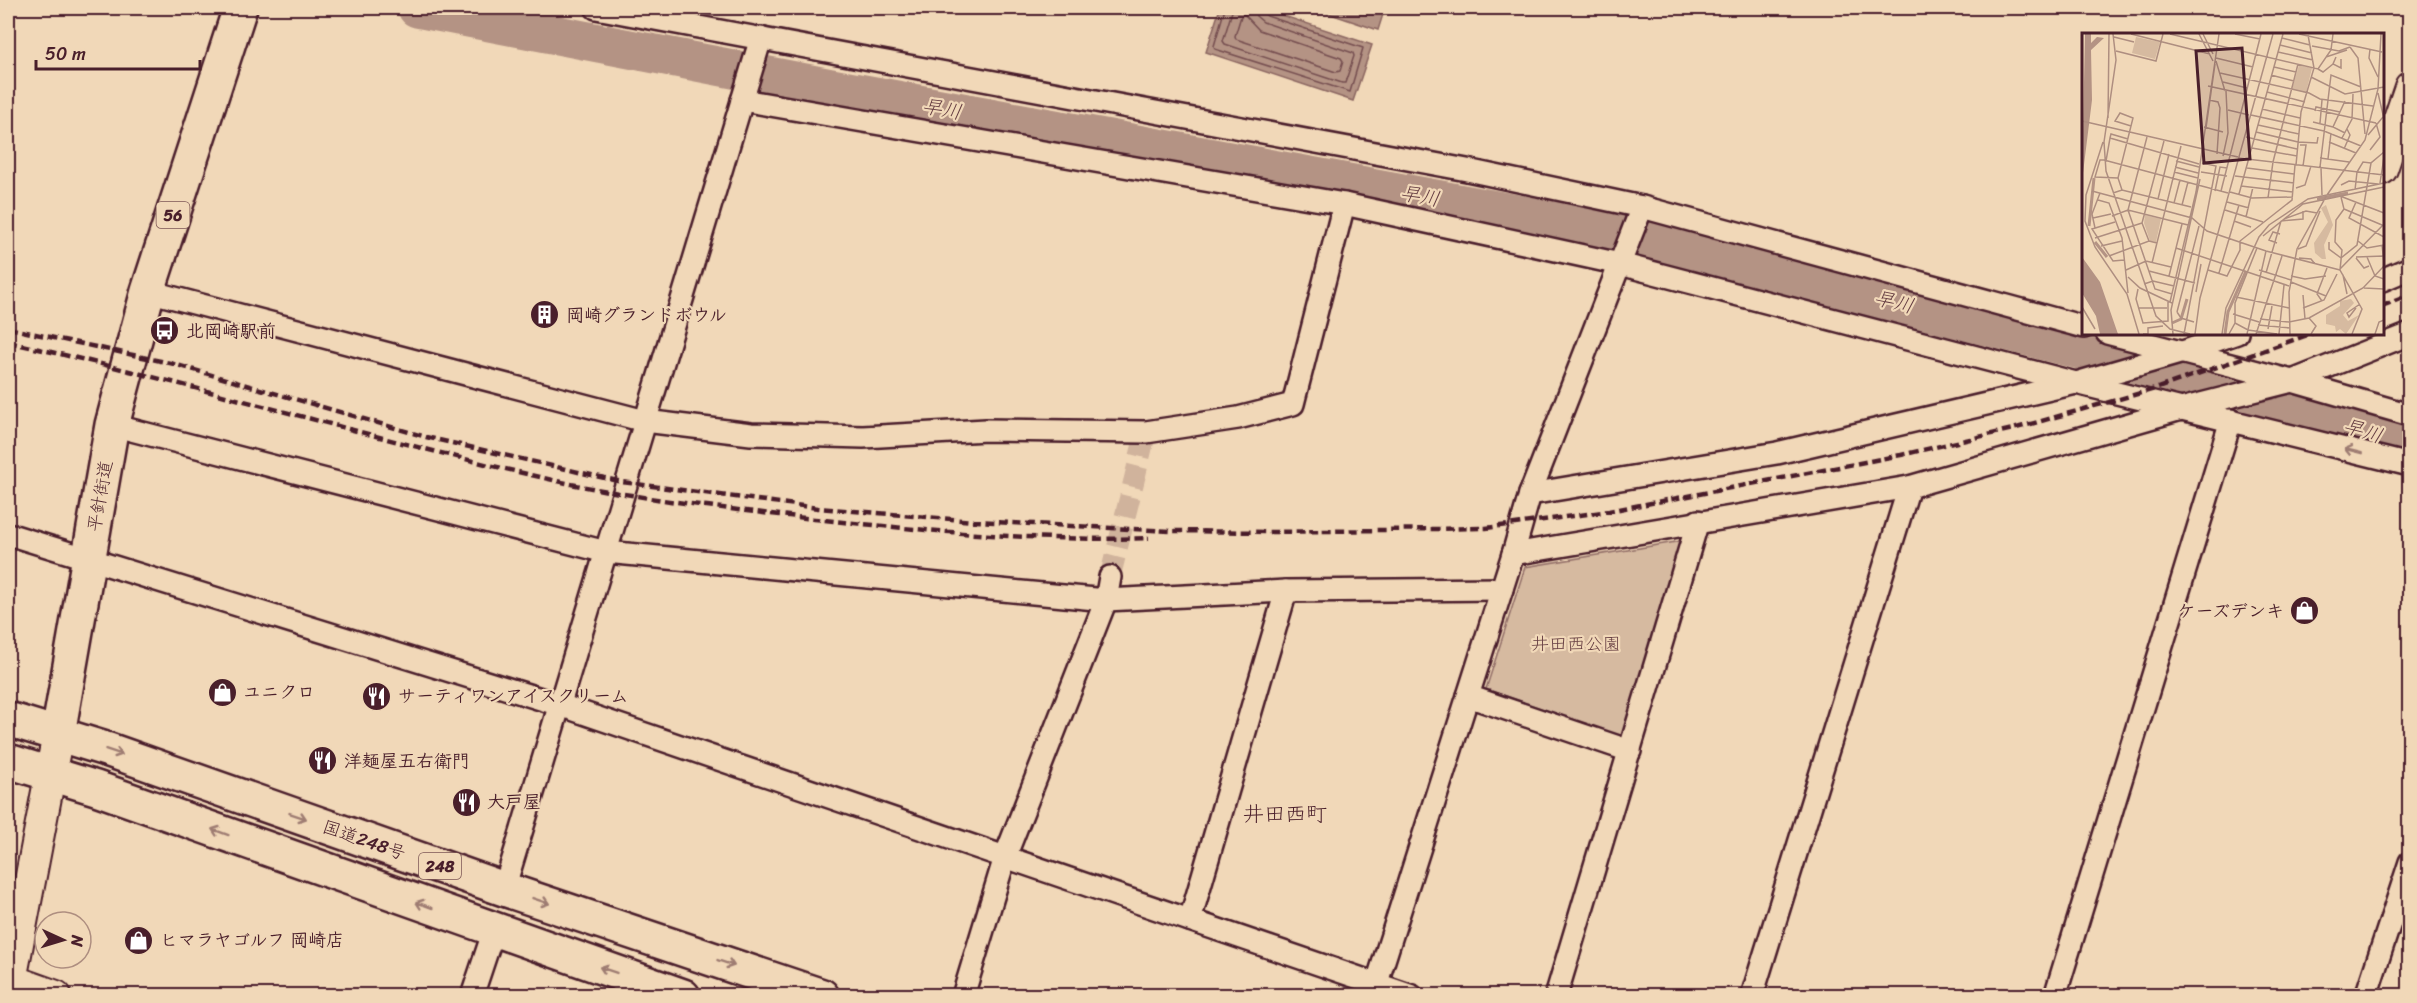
<svg xmlns="http://www.w3.org/2000/svg" width="2417" height="1003" font-family="Sriracha,'Klee One',sans-serif">
<style>
.green{fill:#d6baa0;stroke:#906c66;stroke-width:1.5}
.water{fill:#b49384;stroke:#8a6560;stroke-width:1.5}
.lines{fill:none;stroke-linecap:round;stroke-linejoin:round}
.shore{stroke:#744d4f;stroke-width:1.5}
.river{stroke:#b49384;stroke-width:39}
.street-tunnel{stroke:#d0b39c;stroke-width:21;stroke-dasharray:21 10;stroke-linecap:butt}
.street-casing{stroke:#4a1f2b;stroke-width:26}
.secondary-casing{stroke:#4a1f2b;stroke-width:34}
.primary-casing{stroke:#4a1f2b;stroke-width:38}
.highway-casing{stroke:#4a1f2b;stroke-width:38}
.street{stroke:#f1d8b8;stroke-width:21}
.secondary{stroke:#f1d8b8;stroke-width:30}
.primary{stroke:#f1d8b8;stroke-width:33}
.highway{stroke:#f1d8b8;stroke-width:33}
.rail{stroke:#4a1f2b;stroke-width:4.5;stroke-dasharray:9 4.5;stroke-linecap:butt}
.oneway{stroke:#9e7c72}
.labels{text-anchor:middle;dominant-baseline:central;stroke-width:4.5;stroke-linejoin:round;paint-order:stroke}
.shield{fill:#f1d8b8;stroke:#7c5655;stroke-width:1.5}
.shield-label{font-size:16px;font-weight:bold;fill:#4a1f2b}
.poi-label{font-size:18px;font-weight:bold;fill:#4a1f2b;stroke:#f1d8b8;text-anchor:start}
.street-label{font-size:18px;fill:#4a1f2b;stroke:#f1d8b8}
.park-label{font-size:18px;fill:#663e42;stroke:#f1d8b8}
.water-label{font-size:20px;font-style:italic;fill:#643c41;stroke:#f1d8b8}
.quarter-label{font-size:21px;fill:#4a1f2b;stroke:#f1d8b8}
.inset-river{fill:none;stroke:#b49384;stroke-width:3}
.inset-road{fill:none;stroke:#ae8e80;stroke-width:1.5}
.view{fill:#4a1f2b;fill-opacity:0.15;stroke:#4a1f2b;stroke-width:3}
.inset-edge{fill:none;stroke:#4a1f2b;stroke-width:3}
</style>
<rect width="100%" height="100%" fill="#f1d8b8"/>
<filter id="ink" filterUnits="userSpaceOnUse"><feTurbulence type="fractalNoise" baseFrequency=".0167" numOctaves="2"/><feDisplacementMap in="SourceGraphic" scale="12" xChannelSelector="R" yChannelSelector="G"/><feConvolveMatrix kernelMatrix="1 2 1 2 8 2 1 2 1" color-interpolation-filters="sRGB"/></filter>
<g filter="url(#ink)">
<!-- green -->
<path class="green" d="M1682,541L1623,737L1486,689L1525,567Z"/>
<!-- water -->
<g class="water">
<path d="M1220,8H1260L1372,45L1353,101L1206,52Z"/>
<path d="M1313,8H1385L1378,30Z"/>
</g>
<g class="lines">
<!-- shore -->
<g class="shore">
<path d="M1225,8L1214,46L1215,49L1350,92L1363,48L1267,16L1263,13L1262,8"/>
<path d="M1233,8L1223,41L1225,44L1342,83H1345L1354,56L1353,53L1263,22L1256,16L1254,8"/>
<path d="M1244,14L1259,30L1341,58L1343,61L1340,71L1336,72L1236,39L1235,36L1241,16Z"/>
</g>
<!-- river -->
<path class="river" d="M417,8L831,88L1616,232L2179,375L2410,445"/>
<!-- street-tunnel -->
<path class="street-tunnel" d="M1110,577L1146,432"/>
<defs>
<g id="street">
<path d="M596,8L1467,170L1642,207L2084,327"/>
<path d="M742,100L1344,204L1620,264L2076,383L2410,465"/>
<path d="M2382,280L2410,268"/>
<path d="M148,291L645,421L751,434L863,437L986,430L1146,432L1238,418L1293,404L1344,204"/>
<path d="M2107,333L2292,381L2410,415"/>
<path d="M112,425L606,552L1106,600L1286,591L1502,589"/>
<path d="M1530,494L1777,453L2076,383L2180,353L2237,333"/>
<path d="M8,534L560,705L1412,996"/>
<path d="M1513,554L1909,487L2185,408L2292,381L2410,334"/>
<path d="M1468,696L1630,751"/>
<path d="M504,889L761,38"/>
<path d="M1190,920L1286,591"/>
<path d="M1373,995L1513,554L1530,494L1642,207"/>
<path d="M472,996L494,930"/>
<path d="M963,996L1005,857L1106,600L1110,577"/>
<path d="M1556,996L1698,521"/>
<path d="M1752,996L1909,487"/>
<path d="M2055,996L2231,420"/>
<path d="M2366,996L2410,862"/>
</g>
<g id="secondary">
<path d="M2382,169L2410,87"/>
<path d="M11,980L56,996"/>
<path d="M8,996L58,734"/>
</g>
<path id="primary" d="M58,734L112,425L148,291L240,8"/>
<g id="highway">
<path d="M8,719L109,750L504,889L822,996"/>
<path d="M8,761L96,788L683,996"/>
</g>
</defs>
<!-- street casing -->
<use href="#street" class="street-casing"/>
<!-- secondary casing -->
<use href="#secondary" class="secondary-casing"/>
<!-- primary casing -->
<use href="#primary" class="primary-casing"/>
<!-- highway casing -->
<use href="#highway" class="highway-casing"/>
<!-- street -->
<use href="#street" class="street"/>
<!-- secondary -->
<use href="#secondary" class="secondary"/>
<!-- primary -->
<use href="#primary" class="primary"/>
<!-- highway -->
<use href="#highway" class="highway"/>
<!-- rail -->
<g class="rail">
<path d="M2382,306L2410,295"/>
<path d="M8,328L170,363L426,437L622,482L818,508L974,521L1171,531L1275,532L1486,528L1609,511L1720,490L1901,455L2013,429L2155,389L2313,333"/>
<path d="M8,342C192,383 372,439 557,481C639,499 722,508 805,518C919,530 1034,542 1149,538"/>
</g>
</g>
<!-- one-way arrows -->
<defs><path id="oneway-shaft" d="M-6 0H5M1.5-3L5.5 0L1.5 3" fill="none" stroke-width="1.6" stroke-linecap="round" stroke-linejoin="round" transform="scale(1.5)"/></defs>
<g class="oneway">
<use href="#oneway-shaft" transform="translate(2353 451) rotate(-166)"/>
<use href="#oneway-shaft" transform="translate(114 752) rotate(19)"/>
<use href="#oneway-shaft" transform="translate(298 816) rotate(19)"/>
<use href="#oneway-shaft" transform="translate(220 832) rotate(-160)"/>
<use href="#oneway-shaft" transform="translate(541 901) rotate(19)"/>
<use href="#oneway-shaft" transform="translate(424 905) rotate(-160)"/>
<use href="#oneway-shaft" transform="translate(726 963) rotate(19)"/>
<use href="#oneway-shaft" transform="translate(608 970) rotate(-161)"/>
</g>
</g>
<!-- icons -->
<defs>
<symbol id="building-disc" viewBox="-11 -11 22 22"><circle r="9.5" fill="#4a1f2b" stroke="#f1d8b8"/><path d="M-4-6H4V6H1V3H-1V6H-4ZM-2.5-4.3h1.7v1.8h-1.7ZM.8-4.3h1.7v1.8H.8ZM-2.5-1h1.7V.8h-1.7ZM.8-1h1.7V.8H.8Z" fill="#fff"/></symbol>
<symbol id="bus-disc" viewBox="-11 -11 22 22"><circle r="9.5" fill="#4a1f2b" stroke="#f1d8b8"/><path d="M-5-6H5V4H4V6H2V4H-2V6H-4V4H-5ZM-3.5-4V0h7V-4ZM-3.5 1.2v1.5H-2V1.2ZM2 1.2v1.5H3.5V1.2Z" fill="#fff"/></symbol>
<symbol id="shop-disc" viewBox="-11 -11 22 22"><circle r="9.5" fill="#4a1f2b" stroke="#f1d8b8"/><path d="M-5-2.5h2.3a2.7 3.5 0 0 1 5.4 0H5L5.5 6h-11ZM-1.5-2.5h3a1.5 2.3 0 0 0-3 0Z" fill="#fff"/></symbol>
<symbol id="restaurant-disc" viewBox="-11 -11 22 22"><circle r="9.5" fill="#4a1f2b" stroke="#f1d8b8"/><path d="M-5-6h1v4h1v-4h1v4h1v-4h1v5L-1.5 .5V6h-2V.5L-5-1ZM5-6V6H3V1.5H1.5Q1.5-4 5-6Z" fill="#fff"/></symbol>
</defs>
<g fill-rule="evenodd">
<use href="#building-disc" x="528" y="298" width="33" height="33"/>
<use href="#bus-disc" x="148" y="314" width="33" height="33"/>
<use href="#shop-disc" x="2288" y="594" width="33" height="33"/>
<use href="#shop-disc" x="206" y="676" width="33" height="33"/>
<use href="#restaurant-disc" x="360" y="680" width="33" height="33"/>
<use href="#restaurant-disc" x="306" y="744" width="33" height="33"/>
<use href="#restaurant-disc" x="450" y="786" width="33" height="33"/>
<use href="#shop-disc" x="122" y="924" width="33" height="33"/>
</g>
<g class="labels">
<!-- shield labels -->
<g class="shield">
<rect x="156.5" y="202" width="33" height="26" rx="4.5"/>
<rect x="419" y="853" width="42" height="26" rx="4.5"/>
</g>
<g class="shield-label">
<text x="173" y="215">56</text>
<text x="440" y="866">248</text>
</g>
<!-- poi labels -->
<g class="poi-label">
<text x="566" y="315">岡崎グランドボウル</text>
<text x="186" y="331">北岡崎駅前</text>
<text x="2284" y="611" text-anchor="end">ケーズデンキ</text>
<text x="243" y="692">ユニクロ</text>
<text x="398" y="696">サーティワンアイスクリーム</text>
<text x="344" y="761">洋麺屋五右衛門</text>
<text x="487" y="802">大戸屋</text>
<text x="160" y="940">ヒマラヤゴルフ 岡崎店</text>
</g>
<!-- street labels -->
<g class="street-label">
<text transform="translate(100 496) rotate(-80)">平針街道</text>
<text transform="translate(364 840) rotate(19)">国道248号</text>
</g>
<!-- park labels -->
<g class="park-label">
<text x="1576" y="644">井田西公園</text>
</g>
<!-- water labels -->
<g class="water-label">
<text transform="translate(942 109) rotate(10)">早川</text>
<text transform="translate(1420 196) rotate(10)">早川</text>
<text transform="translate(1894 302) rotate(14)">早川</text>
<text transform="translate(2363 431) rotate(17)">早川</text>
</g>
<!-- quarter labels -->
<g class="quarter-label">
<text x="1285" y="814">井田西町</text>
</g>
</g>
<!-- overview -->
<g transform="translate(2082 33)">
<rect width="302" height="302" fill="#f1d8b8"/>
<path d="M54,4L78,9L73,26L50,20ZM217,32L230,35L224,60L210,56ZM244,172L251,192L242,212L244,226H240L233,220L232,210L246,189L239,175ZM63,182L79,186L74,209L68,208L62,190ZM269,266L272,270L261,282L266,288L277,282L264,301L258,296L254,299L253,293L244,291V282L258,273V268Z" fill="#d6baa0"/>
<path d="M3,1H9V10L15,4L22,5L9,17L10,67L0,148ZM0,224L18,249L36,301H18L14,283L0,260Z" fill="#b49384"/>
<path class="inset-river" d="M235,166L266,160M7,193L12,145M13,209L25,224M90,290L99,286L105,266M143,301L146,279L164,238"/>
<path class="inset-road" d="M31,1L34,27L22,109L24,138L74,283L88,296L108,301M49,1L128,21M88,1L236,36L249,17L251,1M117,1L131,28M121,1L131,21M153,1L178,6M217,1L300,19M32,4L52,9M200,5L228,12M198,12L230,20M230,13L257,18L268,14M268,14L276,25L283,101M288,16L287,25L296,44M34,18L74,28L81,1M196,19L231,27M244,24L265,17M254,24L251,31L259,35V26M134,25L171,34M134,28L143,58M192,34L214,39M236,36L241,39L251,31M138,40L227,60L238,66L291,73M189,42L212,48M229,44L263,61L302,54M141,49L165,55M126,53L294,90M185,59L223,69M296,60L302,86M127,67L136,69L138,75L135,121M263,68L251,94L263,100M180,76L218,85M146,77L167,82M233,78L234,74L258,79M169,82L242,98L279,113M26,85L27,1M0,88L156,124M231,89L251,94M238,90L240,67M176,92L217,101M122,94L141,99M124,95L133,31M174,99L216,109L235,110L236,104M286,102L301,84M65,104L46,177L73,256L90,261M164,104L215,116M28,105L29,101L46,106M260,105L270,86L271,61M21,109L4,162L3,188L13,214L45,261L57,301M247,109L274,120M218,112H224L221,133M170,115L215,123M262,116L268,102L265,96M288,117L298,104L294,90M141,123L146,100L144,58M156,125L302,142M238,125L267,129M246,126L249,100M22,127L146,160M22,127H18L13,144L36,145M24,128L28,105L117,131M94,128L117,134M214,132L219,79L232,35L226,2M93,134L116,140M238,134L249,42L279,54M165,135L212,141M239,135L240,162M92,139L116,145M119,139L145,143M153,143L212,150M298,150L302,124M259,152L267,148L296,151M159,153L211,159M214,155L223,152L229,133M40,157L36,145L51,85L38,80L33,88L49,93M273,157L275,139L281,129L289,130M10,158L110,185L125,198L184,218L258,237M133,158L138,134L145,135M139,158L179,1M148,159L170,165L211,164M31,160L40,157L109,174M157,161L201,1M258,163L302,180M259,164L262,176L254,187L253,209L260,217L258,237L280,276L270,301M186,165L191,129L216,31M76,166L87,121M16,167L27,170L40,205L46,260M145,169L167,175M274,169L267,185L302,204M92,170L98,147M100,172L106,149M262,176L300,192M143,177L181,189M30,183L46,177L106,192M164,184L171,154M11,185L29,181M202,186L224,178L235,180M152,188L169,194M199,188L221,186V178M33,189L10,196L31,228L42,227M13,195L10,181L18,160M181,203L221,171L302,154M13,205L60,190M67,208L60,190L82,108M276,208L285,215L302,212M247,209V216L259,225M195,210L187,207L191,199L198,201M300,212L302,230M19,213L40,208M94,215L207,253M216,216L224,213L238,178M27,223L67,208L75,210M274,224L302,223M285,224L293,243L302,246M217,225L229,226L233,231M259,225L275,212L289,130L302,119M274,225L282,235L287,233M70,230L99,113M258,236L302,191M44,237L64,228L89,234M126,237L145,243L158,217V208L210,167L213,132M177,237L209,247M67,238L113,250M137,240L157,172M184,240L199,188M261,242L265,261M87,243L100,191M209,243L223,246L244,243M46,244L58,255L90,270M209,249L244,263M62,251L71,248L92,253M282,255L302,256M56,256L54,266L61,290L86,288V269M114,259L119,231M221,262L223,286M154,264L207,275M240,268L235,261L245,235M88,269L114,159L137,1M0,274L13,296M57,275H85M221,275L242,267L255,241M274,275L267,284L265,280L278,271M95,279L117,193M95,279L99,285L112,289M151,281L177,289M227,285L234,293L229,301M178,286L207,289L227,285L281,255L302,233M153,290L166,297L195,301M176,292L208,295M186,296L190,273M61,301H66V295L81,293M91,301L89,277L118,146M102,301L134,133L120,130M113,301L118,265L191,1M140,301L144,275L177,204L187,192L226,166L302,150M147,301L153,290V270L175,215M165,301L184,218M174,301L200,223M197,301L202,252M208,301L207,259L215,216L245,162L283,107L296,56L299,1M293,301L297,289L302,287"/>
<path class="view" d="M160,15L168,126L122,130L114,18Z"/>
<rect width="302" height="302" class="inset-edge"/>
</g>
<!-- margin -->
<rect width="2417" height="1003" fill="none" stroke="#f1d8b8" stroke-width="30"/>
<rect x="15" y="15" width="2387" height="973" fill="none" stroke="#4a1f2b" stroke-width="2" filter="url(#ink)"/>
<!-- north arrow -->
<g transform="translate(63 940) rotate(94)"><circle r="28" fill="#f1d8b8" stroke="#ae8e80" stroke-width="1.5"/>
<path d="M0-4.5L10 22L0 15L-10 22Z" fill="#4a1f2b"/>
<text y="-9" font-size="16" font-weight="bold" text-anchor="middle" fill="#4a1f2b">N</text>
</g>
<!-- scale -->
<path d="M36 60v9h164v-9" fill="none" stroke="#4a1f2b" stroke-width="3"/>
<text x="45" y="60" font-size="18" fill="#4a1f2b" stroke="#f1d8b8" stroke-width="4.5" paint-order="stroke">50 m</text>
</svg>
